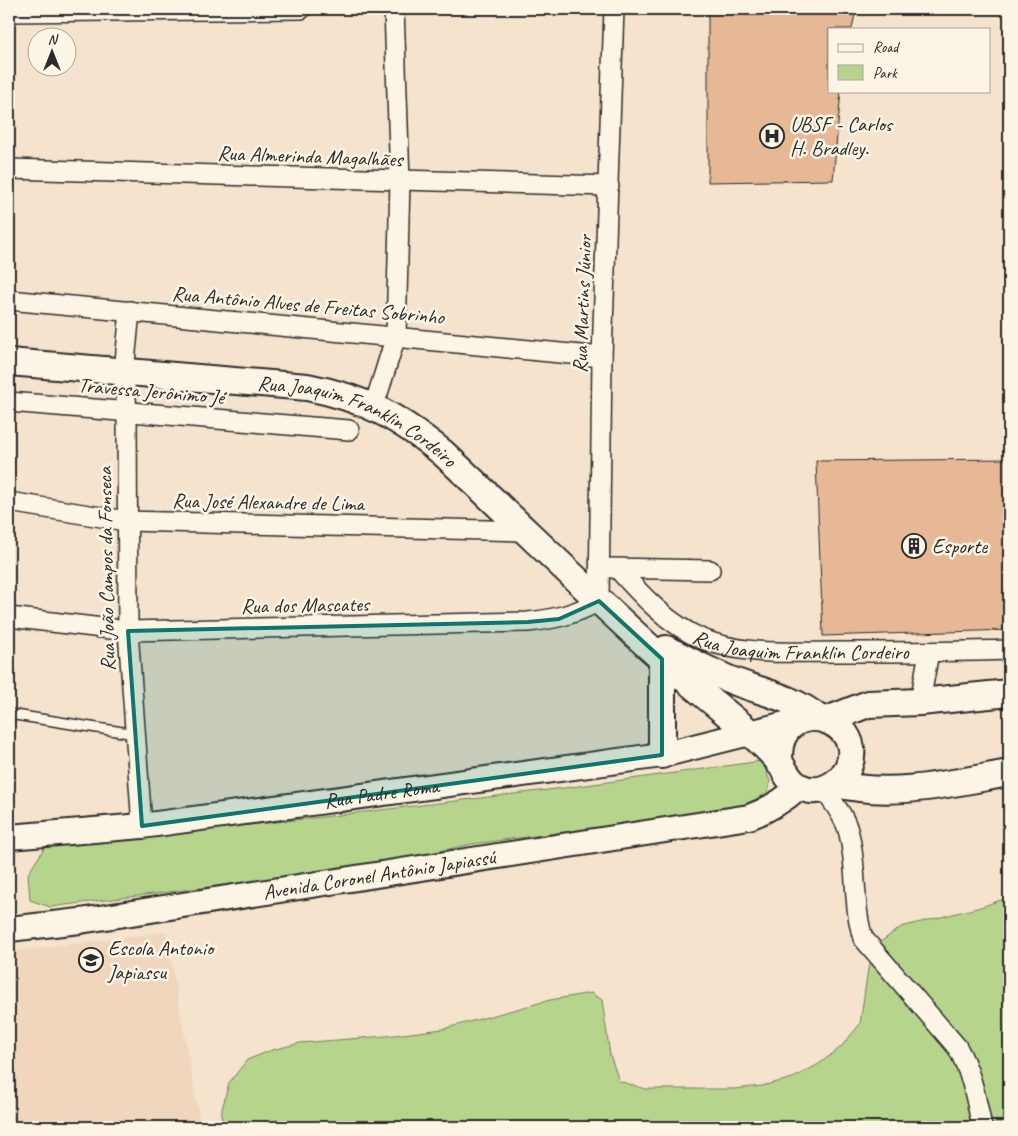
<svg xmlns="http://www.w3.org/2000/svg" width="1018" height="1136" font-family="Caveat,sans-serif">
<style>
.built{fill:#f0d6bc}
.green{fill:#b7d48c;stroke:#71805c}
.building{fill:#e6b896;stroke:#2b2b2b}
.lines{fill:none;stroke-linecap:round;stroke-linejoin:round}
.service-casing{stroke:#2b2b2b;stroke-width:12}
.minor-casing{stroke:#2b2b2b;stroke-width:22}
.tertiary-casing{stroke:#2b2b2b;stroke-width:28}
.secondary-casing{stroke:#2b2b2b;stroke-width:30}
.service{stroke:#fcf5e5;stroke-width:9}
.minor{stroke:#fcf5e5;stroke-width:19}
.tertiary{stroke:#fcf5e5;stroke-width:24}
.secondary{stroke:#fcf5e5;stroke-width:26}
.marked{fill:#0f766e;fill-opacity:0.2;stroke:#0f766e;stroke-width:4;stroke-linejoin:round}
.labels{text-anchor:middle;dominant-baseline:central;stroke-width:5;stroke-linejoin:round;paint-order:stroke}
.poi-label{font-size:21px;fill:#2b2b2b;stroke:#fcf5e5;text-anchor:start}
.street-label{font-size:21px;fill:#2b2b2b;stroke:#fcf5e5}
</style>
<rect width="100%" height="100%" fill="#f5e3cd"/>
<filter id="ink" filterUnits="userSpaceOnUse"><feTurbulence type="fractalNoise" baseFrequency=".02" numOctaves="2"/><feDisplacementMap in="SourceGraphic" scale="10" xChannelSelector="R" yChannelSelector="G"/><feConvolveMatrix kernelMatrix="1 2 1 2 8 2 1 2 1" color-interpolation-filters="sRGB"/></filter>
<g filter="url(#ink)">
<!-- built -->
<path class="built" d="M166,932L201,1127H9V952Z"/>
<!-- green -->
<g class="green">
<path d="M762,761L770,781L766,799L741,809L472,844L366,867L50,907L30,900L28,874L45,847L314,818L564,788Z"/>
<path d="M1009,897V1127H221L222,1109L229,1083L247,1060L272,1050L300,1043L386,1036L443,1029L550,1000L591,993L602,1000L610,1055L619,1081L646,1089H734L762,1086L793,1078L819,1064L841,1047L860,1024L868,969L879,943L901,927L981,907Z"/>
</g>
<!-- building -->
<g class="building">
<path d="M708,9H856L852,29H829V91H841L833,180L708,182Z"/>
<path d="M1009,459V630L823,636L816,461Z"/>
</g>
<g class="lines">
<defs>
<path id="service" d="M9,714L135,734"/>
<g id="minor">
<path d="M9,12L301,9"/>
<path d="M9,169L609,186"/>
<path d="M9,300L602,357"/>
<path d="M130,311L124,372L127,411L128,631L142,826"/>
<path d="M9,402L349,430"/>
<path d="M374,406L396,336L400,181L394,9"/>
<path d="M9,502L126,521L527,531"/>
<path d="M611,568L710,570"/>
<path id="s1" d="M618,569C641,595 669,625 702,639C745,656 793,652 838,652C895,652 952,652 1009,650"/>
<path d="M9,617L128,631L528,622C555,619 576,614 599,601L602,357L614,9"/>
<path d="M920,702L929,652"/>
<path d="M824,789C832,802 844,815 848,830C858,865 852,903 863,938L957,1047C972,1073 976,1099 982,1127"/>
</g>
<g id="tertiary">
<path id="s2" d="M9,837L142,826L662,755L801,720"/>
<path id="s3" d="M9,929L80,921L749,817C769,810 783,801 799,787"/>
</g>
<g id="secondary">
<path id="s4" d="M9,362L307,387C365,398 398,417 443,453C516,521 587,591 661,658C689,683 719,707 748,731C758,740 772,752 780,763C786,772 788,780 798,786C823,800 855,776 851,748C846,719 806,707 787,730C779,740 779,751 779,763"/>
<path d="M666,649C689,660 712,673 736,682C765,693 794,698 818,718"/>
<path d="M827,720L868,704L920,702L1009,693"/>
<path d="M662,755V659"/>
<path d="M836,784C893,798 952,783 1009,773"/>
</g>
</defs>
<!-- service casing -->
<use href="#service" class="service-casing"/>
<!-- minor casing -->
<use href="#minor" class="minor-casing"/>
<!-- tertiary casing -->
<use href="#tertiary" class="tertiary-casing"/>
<!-- secondary casing -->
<use href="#secondary" class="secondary-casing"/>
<!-- service -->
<use href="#service" class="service"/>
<!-- minor -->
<use href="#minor" class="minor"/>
<!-- tertiary -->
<use href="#tertiary" class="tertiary"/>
<!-- secondary -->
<use href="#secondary" class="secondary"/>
</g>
</g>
<!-- marked area -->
<path class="marked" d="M599,601L662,659V755L142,826L128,631L528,622L559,619Z"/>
<!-- icons -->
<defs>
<symbol id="hospital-ring" viewBox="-11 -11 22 22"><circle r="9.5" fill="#fcf5e5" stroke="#2b2b2b" stroke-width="1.5"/><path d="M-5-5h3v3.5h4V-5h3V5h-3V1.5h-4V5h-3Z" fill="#2b2b2b"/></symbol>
<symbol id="building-ring" viewBox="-11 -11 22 22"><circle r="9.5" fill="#fcf5e5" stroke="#2b2b2b" stroke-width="1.5"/><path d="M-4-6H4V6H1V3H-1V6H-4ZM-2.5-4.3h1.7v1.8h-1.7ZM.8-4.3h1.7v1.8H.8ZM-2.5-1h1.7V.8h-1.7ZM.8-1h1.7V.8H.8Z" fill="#2b2b2b"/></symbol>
<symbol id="school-ring" viewBox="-11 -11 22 22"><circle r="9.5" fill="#fcf5e5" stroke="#2b2b2b" stroke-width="1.5"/><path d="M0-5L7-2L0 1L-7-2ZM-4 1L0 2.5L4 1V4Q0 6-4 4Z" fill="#2b2b2b"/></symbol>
</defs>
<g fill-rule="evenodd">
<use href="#hospital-ring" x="758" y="122" width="28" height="28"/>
<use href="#building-ring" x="900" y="532" width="28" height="28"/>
<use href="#school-ring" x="77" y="946" width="28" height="28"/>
</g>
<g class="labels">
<!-- poi labels -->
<g class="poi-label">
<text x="790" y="124">UBSF - Carlos<tspan x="790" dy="24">H. Bradley.</tspan></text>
<text x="932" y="546">Esporte</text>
<text x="108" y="948">Escola Antonio<tspan x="108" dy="24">Japiassu</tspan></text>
</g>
<!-- street labels -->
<g class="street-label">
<text transform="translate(310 156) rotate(2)">Rua Almerinda Magalhães</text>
<text transform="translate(582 304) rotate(-88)">Rua Martins Júnior</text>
<text transform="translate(308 305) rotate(5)">Rua Antônio Alves de Freitas Sobrinho</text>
<text transform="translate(151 391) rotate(5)">Travessa Jerônimo Jé</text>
<text stroke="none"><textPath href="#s4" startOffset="358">Rua Joaquim Franklin Cordeiro</textPath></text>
<text transform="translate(268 502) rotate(1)">Rua José Alexandre de Lima</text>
<text transform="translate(106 569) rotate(-91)">Rua João Campos da Fonseca</text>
<text transform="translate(305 605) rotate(-1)">Rua dos Mascates</text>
<text stroke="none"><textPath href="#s1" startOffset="210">Rua Joaquim Franklin Cordeiro</textPath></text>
<text stroke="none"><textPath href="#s2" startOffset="375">Rua Padre Roma</textPath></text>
<text stroke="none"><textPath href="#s3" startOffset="374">Avenida Coronel Antônio Japiassú</textPath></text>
</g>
</g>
<!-- margin -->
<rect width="1018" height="1136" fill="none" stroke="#fcf5e5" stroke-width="30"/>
<rect x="15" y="15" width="988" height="1106" fill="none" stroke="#2b2b2b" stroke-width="2" filter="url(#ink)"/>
<!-- legend -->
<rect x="828" y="28" width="162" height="65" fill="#fcf5e5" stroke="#a8a49b"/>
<rect x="838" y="44" width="25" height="8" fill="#fcf5e5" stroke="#a8a49b"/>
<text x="873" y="52" font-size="15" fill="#2b2b2b">Road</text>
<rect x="838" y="65" width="25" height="15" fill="#b7d48c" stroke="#a8a49b"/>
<text x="873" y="78" font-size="15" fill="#2b2b2b">Park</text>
<!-- north arrow -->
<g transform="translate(52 52)"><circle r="24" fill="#fcf5e5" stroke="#a8a49b"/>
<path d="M0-4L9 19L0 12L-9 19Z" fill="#2b2b2b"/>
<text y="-8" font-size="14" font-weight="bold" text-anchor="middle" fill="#2b2b2b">N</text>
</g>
</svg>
